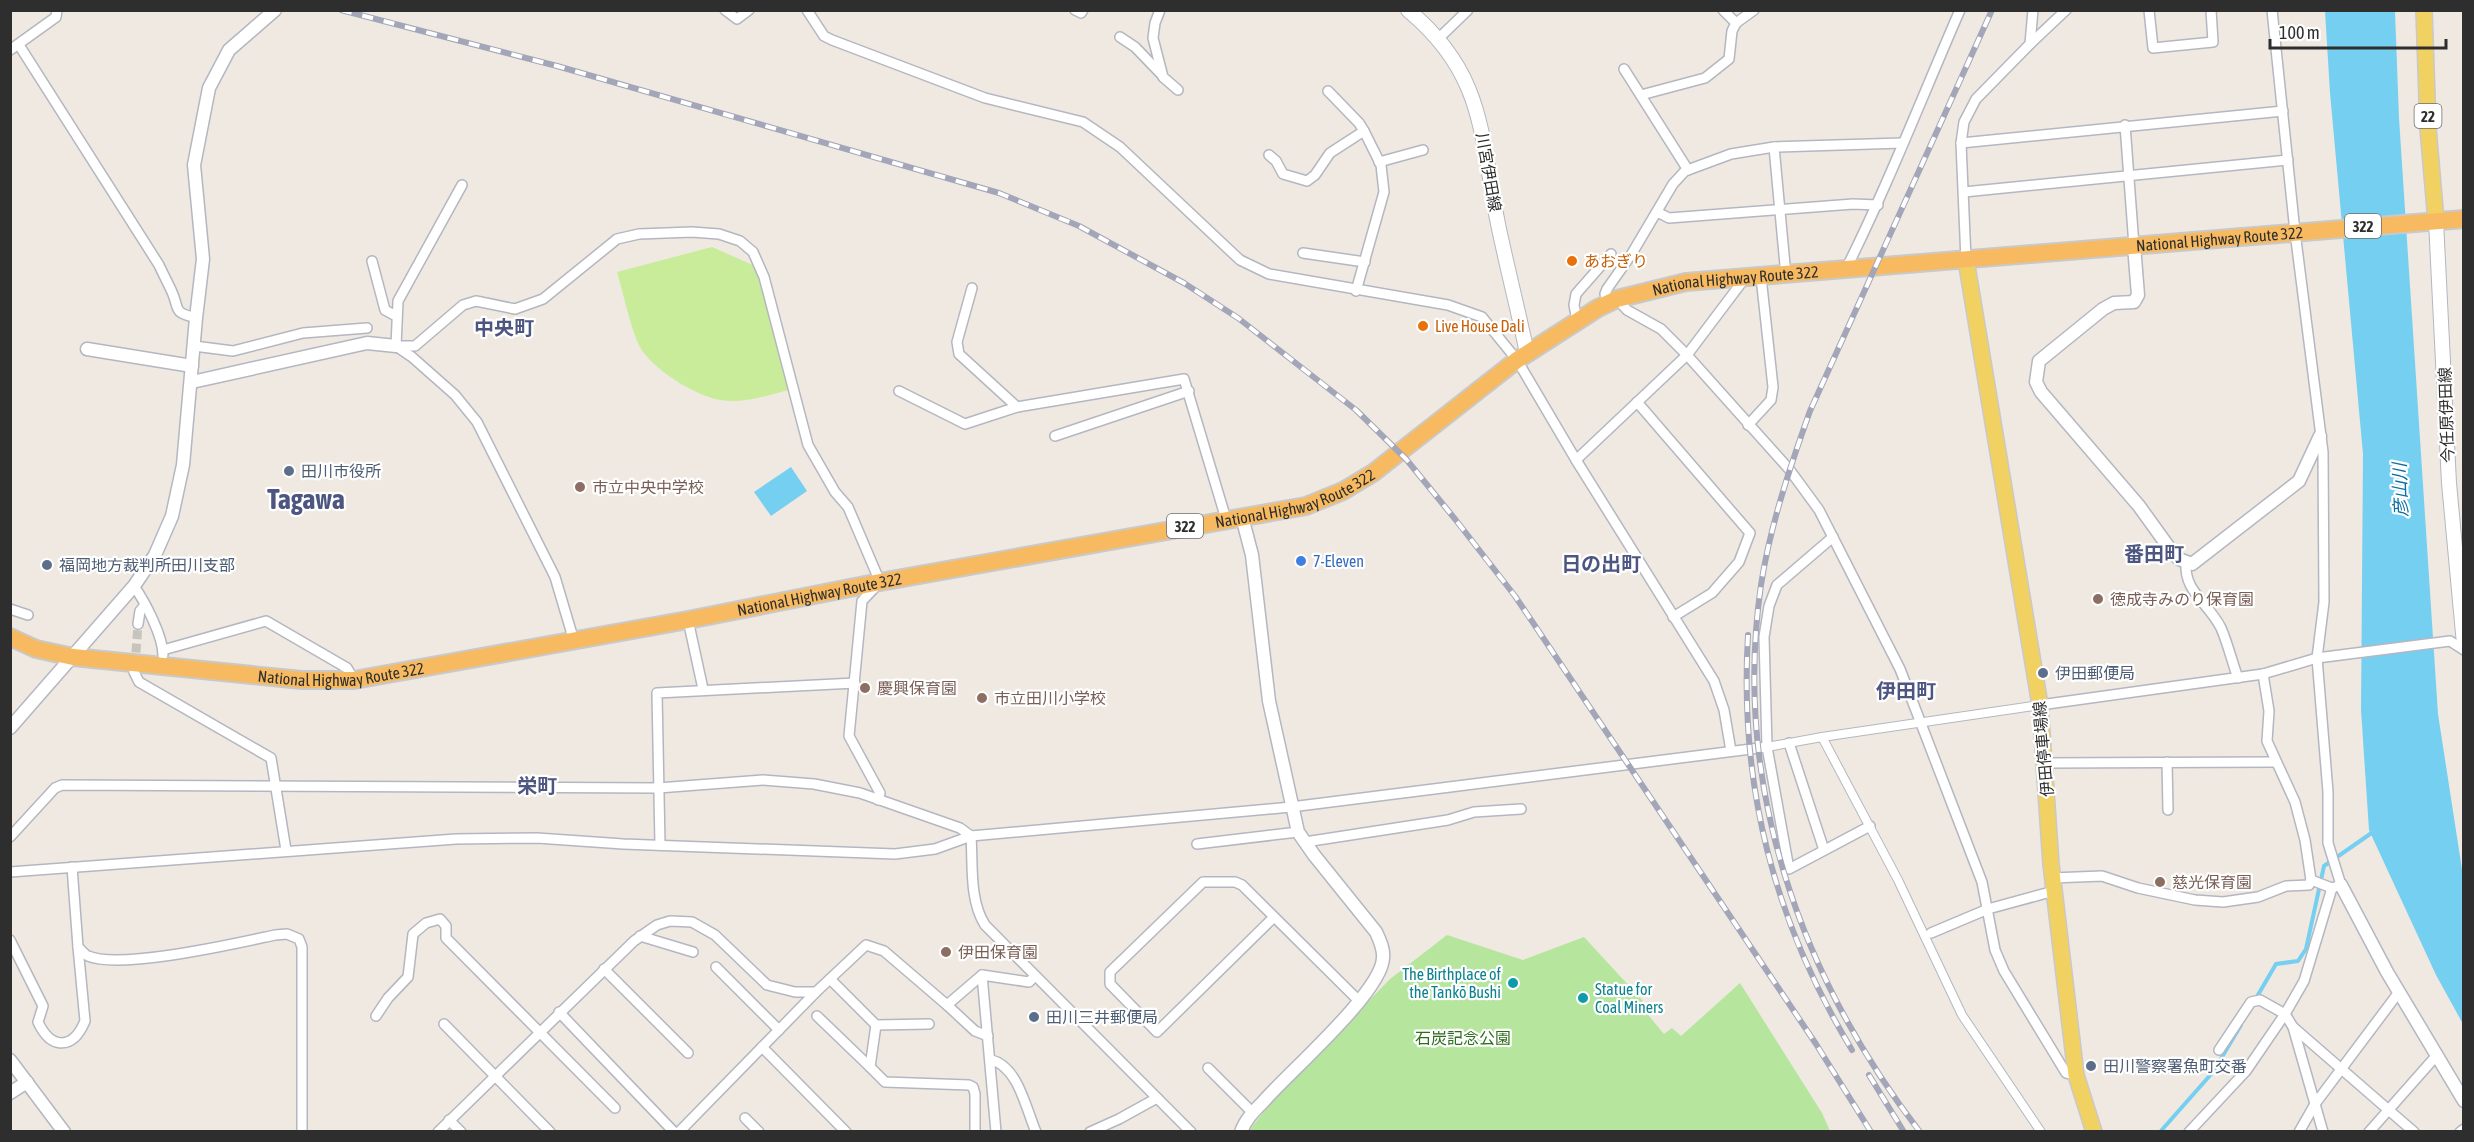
<svg xmlns="http://www.w3.org/2000/svg" width="2474" height="1142" font-family="'Asap Condensed','Noto Sans JP',sans-serif">
<style>
.green{fill:#b6e59e}
.pitch{fill:#c9ec9a}
.water{fill:#75cff0}
.lines{fill:none;stroke-linecap:round;stroke-linejoin:round}
.stream{stroke:#75cff0;stroke-width:4}
.minor-tunnel{stroke:#c8c4bd;stroke-width:9;stroke-dasharray:9 4.5;stroke-linecap:butt}
.pedestrian-casing{stroke:#b4b7c1;stroke-width:10}
.minor-casing{stroke:#b4b7c1;stroke-width:12}
.tertiary-casing{stroke:#b4b7c1;stroke-width:15}
.secondary-casing{stroke:#b4b7c1;stroke-width:16}
.primary-casing{stroke:#c9c9c9;stroke-width:18}
.trunk-casing{stroke:#c9c9c9;stroke-width:20}
.pedestrian{stroke:#fff;stroke-width:8}
.minor{stroke:#fff;stroke-width:9}
.tertiary{stroke:#fff;stroke-width:12}
.secondary{stroke:#fff;stroke-width:14}
.primary{stroke:#f2d163;stroke-width:15}
.trunk{stroke:#f8ba60;stroke-width:16}
.rail-casing{stroke:#a3a6b8;stroke-width:6}
.rail{stroke:#fff;stroke-width:4;stroke-dasharray:11;stroke-linecap:butt}
.food-dot{fill:#e8710a;stroke:#fff;stroke-width:2}
.service-dot{fill:#5c6f8a;stroke:#fff;stroke-width:2}
.education-dot{fill:#8d6e63;stroke:#fff;stroke-width:2}
.shop-dot{fill:#3f7fe0;stroke:#fff;stroke-width:2}
.culture-dot{fill:#0f9aa8;stroke:#fff;stroke-width:2}
.labels{text-anchor:middle;dominant-baseline:central;stroke-width:4.5;stroke-linejoin:round;paint-order:stroke}
.shield{fill:#fff;stroke:#6d6d6d;stroke-width:1.5}
.shield-label{font-size:15px;font-weight:bold;fill:#2e2e2e}
.street-label{font-size:16px;fill:#2e2e2e;stroke:#fff}
.food-label{font-size:16px;fill:#c56008;stroke:#fff;text-anchor:start}
.service-label{font-size:16px;fill:#4e5e75;stroke:#fff;text-anchor:start}
.education-label{font-size:16px;fill:#785e54;stroke:#fff;text-anchor:start}
.shop-label{font-size:16px;fill:#366cbe;stroke:#fff;text-anchor:start}
.culture-label{font-size:16px;fill:#0d838f;stroke:#fff;text-anchor:end}
.park-label{font-size:16px;fill:#2c6e1b;stroke:#fff}
.water-label{font-size:18px;font-style:italic;fill:#0d6fa3;stroke:#fff}
.quarter-label{font-size:20px;font-weight:bold;fill:#4d5680;stroke:#fff}
.town-label{font-size:28px;font-weight:bold;fill:#4d5680;stroke:#fff}
</style>
<rect width="100%" height="100%" fill="#efe9e1"/>
<!-- green -->
<path class="green" d="M1447,935L1523,960L1584,937L1643,1001L1639,1004L1664,1034L1672,1028L1681,1036L1740,983L1822,1113L1830,1131L1248,1132L1273,1100L1390,979Z"/>
<!-- pitch -->
<path class="pitch" d="M712,247L755,266L789,390C768,395 743,404 720,400C696,396 652,369 640,347C631,330 623,292 617,272Z"/>
<!-- water -->
<g class="water">
<path d="M2325,11H2395L2399,118L2438,714L2463,876V1024L2436,975L2369,830L2361,710L2363,454L2330,93Z"/>
<path d="M791,467L807,491L771,516L754,492Z"/>
</g>
<g class="lines">
<!-- stream -->
<g class="stream">
<path d="M2255,1000L2276,964L2298,961L2306,949L2324,866L2373,832"/>
<path d="M2160,1132L2213,1072L2241,1025"/>
</g>
<!-- minor-tunnel -->
<path class="minor-tunnel" d="M135,666L138,624"/>
<defs>
<g id="pedestrian">
<path d="M1822,737L1898,880L1962,1015L2041,1132"/>
<path d="M1767,747L1822,737L2040,705"/>
</g>
<g id="minor">
<path d="M725,10L737,19L749,10"/>
<path d="M807,10L824,36L832,40L985,98L1083,122L1120,147L1240,260L1269,274L1448,305L1482,317L1517,360L1576,460L1714,681L1724,710L1731,751"/>
<path d="M1075,10L1081,13L1083,10"/>
<path d="M1160,10L1155,23L1153,38L1163,77L1178,90"/>
<path d="M2149,10L2153,48L2213,42L2211,10"/>
<path d="M2272,10L2295,232L2323,452L2324,602L2317,658L2328,792V843L2341,885L2332,888L2311,880"/>
<path d="M1736,23L1754,10"/>
<path d="M1120,37L1135,47L1162,75"/>
<path d="M1438,39L1468,10"/>
<path d="M2030,44L2066,10"/>
<path d="M19,45L159,265C163,274 168,283 172,292C180,310 172,312 196,318"/>
<path d="M10,50L56,17L57,10"/>
<path d="M1624,69L1688,170"/>
<path d="M1328,91L1359,123L1364,131"/>
<path d="M1641,95L1705,78L1729,59L1732,31L1736,23L1723,10"/>
<path d="M2125,125L2134,246"/>
<path d="M1961,143L2283,111"/>
<path d="M1774,147L1786,276"/>
<path d="M1269,155L1276,161L1283,174L1307,181L1315,175L1330,153L1364,131L1381,165L1384,192L1356,291"/>
<path d="M1379,162L1423,150"/>
<path d="M1964,192L2288,160"/>
<path d="M1657,212L1669,218L1853,204L1878,205"/>
<path d="M1303,253L1365,262"/>
<path d="M1966,260L1961,143L1964,122L1976,99L2030,44L2033,10"/>
<path d="M372,261L385,310L396,316"/>
<path d="M1846,269C1888,185 1922,97 1960,10"/>
<path d="M972,288L957,342L959,354L1017,407L1184,379L1226,519"/>
<path d="M1617,299L1627,310L1661,329L1687,355L1789,469L1819,510L1900,669L1982,882L1995,950L2004,971L2066,1073L2076,1075"/>
<path d="M1609,303L1605,294L1607,289L1631,255L1673,184L1685,171L1731,154L1774,147L1902,143"/>
<path d="M1577,321L1574,305L1576,294L1611,254"/>
<path d="M194,346L233,351L303,333L367,328"/>
<path d="M396,346H415L463,305L476,301L515,309L543,299L617,239L639,234L692,232L719,234L740,241L753,252L764,277L808,445L835,492L848,507L880,582L862,601L849,736L880,793L878,800"/>
<path d="M396,346L412,357L455,395L477,422L555,577L574,641"/>
<path d="M396,346L398,301L462,185"/>
<path d="M899,391L965,424L1017,407"/>
<path d="M1637,402L1750,533L1739,562L1712,593L1673,617"/>
<path d="M1748,425L1771,400L1773,387L1761,277"/>
<path d="M1055,436L1189,391"/>
<path d="M1576,460L1687,355L1745,278"/>
<path d="M1833,537L1777,585L1769,606L1764,637L1767,747L1789,869L1870,826"/>
<path d="M2186,563C2184,592 2208,602 2221,628C2228,644 2232,662 2238,678"/>
<path d="M134,586C145,602 163,636 163,655"/>
<path d="M10,609L28,615"/>
<path d="M688,620L703,689"/>
<path d="M138,624L140,611L145,605"/>
<path d="M163,650L266,621L347,668L354,680"/>
<path d="M134,672L139,682L271,758L286,850"/>
<path d="M2263,674L2269,711L2267,741L2295,802L2305,840L2311,880"/>
<path d="M2040,705L2263,674L2317,658L2450,641L2464,650"/>
<path d="M1789,743L1824,850"/>
<path d="M2167,762L2168,810"/>
<path d="M2045,763L2275,762"/>
<path d="M971,836C973,864 969,900 985,925L1191,1132"/>
<path d="M10,837L55,788L62,785L658,788L763,780L814,784L860,793L960,828L971,836"/>
<path d="M1305,842L1448,820L1474,812L1521,809"/>
<path d="M1197,844L1298,832"/>
<path d="M660,845L657,693L855,683"/>
<path d="M72,867L78,947C81,950 85,955 88,956C121,970 237,943 275,935L287,934L299,939L302,947V1132"/>
<path d="M10,872L456,839L537,838L623,844L895,854L935,849L971,836L1291,807L1767,747"/>
<path d="M2052,878L2102,876L2138,888L2195,900L2223,902L2258,897L2286,886L2309,885L2311,880"/>
<path d="M1274,917L1157,1032L1110,984V972L1203,882H1235L1242,885L1359,1001"/>
<path d="M1931,933L1988,909L2054,891"/>
<path d="M640,936L693,952"/>
<path d="M10,940L43,1006L38,1022C51,1050 73,1050 85,1021L78,947"/>
<path d="M716,967L779,1030"/>
<path d="M604,969L688,1053"/>
<path d="M982,975L996,1132"/>
<path d="M830,979L876,1025L929,1024"/>
<path d="M947,1005L975,1031L988,1036"/>
<path d="M559,1012L674,1132"/>
<path d="M376,1016L388,998L408,977L413,934L426,923L440,919L446,926V938L615,1108"/>
<path d="M817,1016L870,1067L876,1025"/>
<path d="M444,1024L550,1132"/>
<path d="M2293,1027L2414,1132"/>
<path d="M762,1047L846,1132"/>
<path d="M2219,1050L2251,1002L2260,1000L2285,1014L2293,1027L2323,1132"/>
<path d="M991,1060C1018,1066 1026,1109 1036,1132"/>
<path d="M870,1067L885,1082L969,1085L973,1087L975,1094V1132"/>
<path d="M1208,1068L1253,1113"/>
<path d="M745,1118L759,1132"/>
<path d="M449,1120L461,1132"/>
<path d="M438,1132L634,941L657,925L670,921L692,922L715,935L767,985L795,992H816"/>
<path d="M679,1132L816,992L866,945L884,951L947,1005L982,975L1029,982L1035,976"/>
<path d="M1090,1132L1119,1119L1157,1098"/>
<path d="M2189,1132L2246,1071L2285,1014L2304,981L2332,888"/>
<path d="M2299,1132L2315,1104L2399,992"/>
<path d="M2369,1132L2437,1055"/>
<path d="M2460,1132L2464,1129"/>
</g>
<g id="tertiary">
<path d="M2134,246L2138,295L2134,302L2114,303L2103,309L2039,361L2036,382L2041,392L2139,506L2170,549L2179,559L2192,564L2299,481L2320,436"/>
<path d="M87,349L192,366"/>
<path d="M192,382L367,343L396,346"/>
<path d="M10,728L134,586L155,555L172,516L183,465L196,318L203,259L194,165L209,88L229,50L275,10"/>
<path d="M2341,885L2387,972L2464,1101"/>
<path d="M10,1060L64,1132"/>
<path d="M10,1093L27,1082"/>
<path d="M1241,1132C1245,1120 1254,1111 1263,1102C1288,1073 1382,992 1383,958C1384,949 1380,941 1376,932L1314,855L1298,832L1269,701L1252,555L1242,517"/>
</g>
<g id="secondary">
<path d="M1408,10C1485,74 1480,134 1498,224C1507,267 1518,310 1527,353"/>
<path d="M2436,221L2449,483L2464,644"/>
</g>
<g id="primary">
<path d="M2424,10L2428,128L2436,221"/>
<path d="M1966,260L2040,705L2051,864L2076,1075L2094,1132"/>
</g>
<g id="trunk">
<path id="s1" d="M10,637L36,649L73,657L302,680H354L688,620L880,582L1306,506L1343,491L1373,473L1517,360L1598,308L1617,299L1686,282L2464,219"/>
</g>
</defs>
<!-- pedestrian casing -->
<use href="#pedestrian" class="pedestrian-casing"/>
<!-- minor casing -->
<use href="#minor" class="minor-casing"/>
<!-- tertiary casing -->
<use href="#tertiary" class="tertiary-casing"/>
<!-- secondary casing -->
<use href="#secondary" class="secondary-casing"/>
<!-- primary casing -->
<use href="#primary" class="primary-casing"/>
<!-- trunk casing -->
<use href="#trunk" class="trunk-casing"/>
<!-- pedestrian -->
<use href="#pedestrian" class="pedestrian"/>
<!-- minor -->
<use href="#minor" class="minor"/>
<!-- tertiary -->
<use href="#tertiary" class="tertiary"/>
<!-- secondary -->
<use href="#secondary" class="secondary"/>
<!-- primary -->
<use href="#primary" class="primary"/>
<!-- trunk -->
<use href="#trunk" class="trunk"/>
<defs>
<g id="rail">
<path d="M341,10L557,66L999,193L1079,226L1184,283L1238,318L1356,410L1406,459L1455,519L1515,596L1816,1044L1871,1132"/>
<path d="M1748,635C1739,786 1774,921 1852,1050"/>
<path d="M1869,1075L1904,1132"/>
<path d="M1920,1132C1800,976 1732,784 1761,585C1770,526 1790,467 1810,411L1992,10"/>
</g>
</defs>
<!-- rail casing -->
<use href="#rail" class="rail-casing"/>
<!-- rail -->
<use href="#rail" class="rail"/>
</g>
<!-- markers -->
<g class="food-dot">
<circle cx="1572" cy="261" r="6"/>
<circle cx="1423" cy="326" r="6"/>
</g>
<g class="service-dot">
<circle cx="289" cy="471" r="6"/>
<circle cx="47" cy="565" r="6"/>
<circle cx="2043" cy="673" r="6"/>
<circle cx="1034" cy="1017" r="6"/>
<circle cx="2091" cy="1066" r="6"/>
</g>
<g class="education-dot">
<circle cx="580" cy="487" r="6"/>
<circle cx="2098" cy="599" r="6"/>
<circle cx="865" cy="688" r="6"/>
<circle cx="982" cy="698" r="6"/>
<circle cx="2160" cy="882" r="6"/>
<circle cx="946" cy="952" r="6"/>
</g>
<circle class="shop-dot" cx="1301" cy="561" r="6"/>
<g class="culture-dot">
<circle cx="1513" cy="983" r="6"/>
<circle cx="1583" cy="998" r="6"/>
</g>
<g class="labels">
<!-- shield labels -->
<g class="shield">
<rect x="2414.5" y="104" width="27" height="24" rx="4.5"/>
<rect x="2345" y="214" width="36" height="24" rx="4.5"/>
<rect x="1167" y="514" width="36" height="24" rx="4.5"/>
</g>
<g class="shield-label">
<text x="2428" y="116">22</text>
<text x="2363" y="226">322</text>
<text x="1185" y="526">322</text>
</g>
<!-- street labels -->
<g class="street-label">
<text transform="translate(1489 172) rotate(80)">川宮伊田線</text>
<text stroke="none"><textPath href="#s1" startOffset="2298">National Highway Route 322</textPath></text>
<text stroke="none"><textPath href="#s1" startOffset="1812">National Highway Route 322</textPath></text>
<text transform="translate(2446 415) rotate(-92)">今任原伊田線</text>
<text stroke="none"><textPath href="#s1" startOffset="1308">National Highway Route 322</textPath></text>
<text stroke="none"><textPath href="#s1" startOffset="822">National Highway Route 322</textPath></text>
<text stroke="none"><textPath href="#s1" startOffset="336">National Highway Route 322</textPath></text>
<text transform="translate(2043 749) rotate(-95)">伊田停車場線</text>
</g>
<!-- food labels -->
<g class="food-label">
<text x="1584" y="261">あおぎり</text>
<text x="1435" y="326">Live House Dali</text>
</g>
<!-- service labels -->
<g class="service-label">
<text x="301" y="471">田川市役所</text>
<text x="59" y="565">福岡地方裁判所田川支部</text>
<text x="2055" y="673">伊田郵便局</text>
<text x="1046" y="1017">田川三井郵便局</text>
<text x="2103" y="1066">田川警察署魚町交番</text>
</g>
<!-- education labels -->
<g class="education-label">
<text x="592" y="487">市立中央中学校</text>
<text x="2110" y="599">徳成寺みのり保育園</text>
<text x="877" y="688">慶興保育園</text>
<text x="994" y="698">市立田川小学校</text>
<text x="2172" y="882">慈光保育園</text>
<text x="958" y="952">伊田保育園</text>
</g>
<!-- shop labels -->
<g class="shop-label">
<text x="1313" y="561">7-Eleven</text>
</g>
<!-- culture labels -->
<g class="culture-label">
<text x="1501" y="974">The Birthplace of<tspan x="1501" dy="18">the Tankō Bushi</tspan></text>
<text x="1595" y="989" text-anchor="start">Statue for<tspan x="1595" dy="18">Coal Miners</tspan></text>
</g>
<!-- park labels -->
<g class="park-label">
<text x="1463" y="1038">石炭記念公園</text>
</g>
<!-- water labels -->
<g class="water-label">
<text transform="translate(2400 490) rotate(-92)">彦山川</text>
</g>
<!-- quarter labels -->
<g class="quarter-label">
<text x="504" y="327">中央町</text>
<text x="2154" y="553">番田町</text>
<text x="1601" y="563">日の出町</text>
<text x="1906" y="690">伊田町</text>
<text x="537" y="785">栄町</text>
</g>
<!-- town labels -->
<g class="town-label">
<text x="306" y="499">Tagawa</text>
</g>
</g>
<!-- border -->
<rect width="2474" height="1142" fill="none" stroke="#2e2e2e" stroke-width="24"/>
<!-- scale -->
<path d="M2270 39v9h176v-9" fill="none" stroke="#2e2e2e" stroke-width="3"/>
<text x="2279" y="39" font-size="18" fill="#2e2e2e" stroke="#ffffff" stroke-width="4.5" paint-order="stroke">100 m</text>
</svg>
